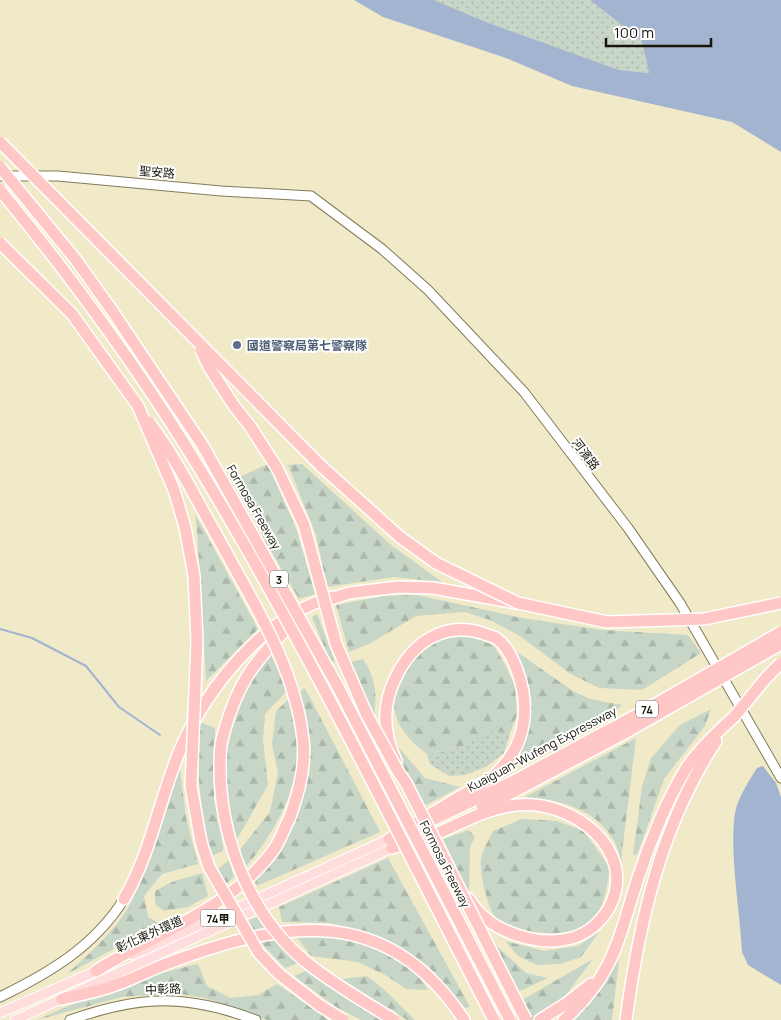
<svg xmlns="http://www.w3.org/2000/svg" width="781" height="1020" font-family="Manrope,'Noto Sans TC',sans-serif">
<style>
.grass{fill:url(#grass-dots)}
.forest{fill:url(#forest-firs)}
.water{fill:#a2b4cf}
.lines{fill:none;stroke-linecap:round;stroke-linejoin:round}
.stream{stroke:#a2b4cf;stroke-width:2}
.secondary-casing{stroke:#827c5d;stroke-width:11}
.primary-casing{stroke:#fff;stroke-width:11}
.highway-casing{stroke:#fff;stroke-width:14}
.secondary{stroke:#fff;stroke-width:9}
.primary{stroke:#ffdddc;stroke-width:9}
.highway{stroke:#ffc7c5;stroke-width:11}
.highway-bridge-casing{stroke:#fff;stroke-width:14;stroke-linecap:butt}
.highway-bridge{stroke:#ffc7c5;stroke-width:11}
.service-dot{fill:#5c6f8a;stroke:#fff;stroke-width:2}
.labels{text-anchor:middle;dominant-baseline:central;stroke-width:4;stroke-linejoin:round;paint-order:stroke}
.shield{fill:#fff;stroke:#5d5c54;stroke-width:1}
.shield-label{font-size:11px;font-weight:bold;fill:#18160a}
.street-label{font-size:12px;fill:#18160a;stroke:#fff}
.service-label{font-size:12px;font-weight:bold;fill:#4e5e75;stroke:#fff;text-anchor:start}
</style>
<defs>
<pattern id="grass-dots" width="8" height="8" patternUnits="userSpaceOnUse" patternTransform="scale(1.25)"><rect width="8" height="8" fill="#c8d6c7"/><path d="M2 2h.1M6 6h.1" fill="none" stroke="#abb7aa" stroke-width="1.8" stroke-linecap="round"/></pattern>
<pattern id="forest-firs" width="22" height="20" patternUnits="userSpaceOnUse" patternTransform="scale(1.25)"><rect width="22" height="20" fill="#c8d6c7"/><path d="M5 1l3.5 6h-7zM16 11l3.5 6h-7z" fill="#abb7aa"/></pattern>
</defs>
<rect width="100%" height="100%" fill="#f1eac9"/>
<!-- grass -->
<g class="grass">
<path d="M434,0H590L643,41L649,73L619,70L486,22Z"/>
<path d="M487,732L510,733L504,753L486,767L465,775L449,776L430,764L427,754L463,746Z"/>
</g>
<!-- forest -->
<g class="forest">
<path d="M268,464L297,531L315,594L299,599L264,539L237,478Z"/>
<path d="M302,464L391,545L442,582L394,577L327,587L316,535L288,465Z"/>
<path d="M195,514L258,629L206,681L197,530Z"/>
<path d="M417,595L522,618L603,630L688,635L701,653L642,690L599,688L569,673L520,636L490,620L465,612L416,616L369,644L349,652L336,605L383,596Z"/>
<path d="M317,614L335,662L331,663L312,617Z"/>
<path d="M461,636L478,638L494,646L504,663L515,686L517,715L510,733L487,732L463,746L427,754C393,729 380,696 412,661C417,656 424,645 431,642C440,639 451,638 461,636Z"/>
<path d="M270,652L287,691L265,714L263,740L268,785L235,843C210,762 225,721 270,652Z"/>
<path d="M517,652L573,691L590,699L622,705L611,715L507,771C542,726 532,701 517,652Z"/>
<path d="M363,659C376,679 377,693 374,717L361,691L351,662Z"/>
<path d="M305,688L380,832L257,886L255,882L258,875L273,858L308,761L305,718L298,693Z"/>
<path d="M288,700C291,712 295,725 297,738C303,784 273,836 244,869L239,851L270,812L278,773L272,744L276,711Z"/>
<path d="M711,709L705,726L664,779L639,850L636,855H633L642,787L651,758L680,725Z"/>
<path d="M199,722L215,728L214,799L223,845V851L210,857C202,812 195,768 199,722Z"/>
<path d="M636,738L621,861C619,854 617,845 613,839C596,809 557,799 525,797Z"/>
<path d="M394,742L425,778L460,787L424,806L399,759Z"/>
<path d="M179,761L186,817L198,864L162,874L144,896L148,917L160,924L67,974C88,955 119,927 131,902C152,858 164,807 179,761Z"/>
<path d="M522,819L557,821L584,831L610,868C607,884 605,906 594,919C576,941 516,935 496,918C488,910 479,871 481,859C483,849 489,840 493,831Z"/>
<path d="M469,830L475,837L470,847L469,893L443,839Z"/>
<path d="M388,858L470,1007L465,1008L428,966L375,935L330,923L282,922L279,907Z"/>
<path d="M229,860L234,877L224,885L218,869Z"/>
<path d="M202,873L208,896L188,907L164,911L155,904V891L174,881Z"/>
<path d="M259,916L267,928L252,931L245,922Z"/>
<path d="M599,932L581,957L561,964L537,965L518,956L505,941L544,951L578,946Z"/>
<path d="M484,934L526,973L548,978L516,993Z"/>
<path d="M336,935C371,946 408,955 428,990L406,989L387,976L358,962L311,956L296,936Z"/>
<path d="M276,939L301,962L285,968L259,941Z"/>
<path d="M593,959L559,1004L532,1020L522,1000Z"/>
<path d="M619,960L612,1020H569L583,1010Z"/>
<path d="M198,964L207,986L231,998L258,995L277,984L329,1020H267L205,998L175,993L122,997L37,1020C89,996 142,976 198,964Z"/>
<path d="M308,970L384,1020H361L336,1007L294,976Z"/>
<path d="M367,976C386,989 398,1004 415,1020H407L342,979Z"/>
</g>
<!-- water -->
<g class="water">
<path d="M354,0H434L486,22L619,70L649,73L642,41L590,0H781V152L732,122L572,86L506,58L383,17Z"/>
<path d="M763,766L776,783L781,797V985L748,965L742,952C740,911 729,851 735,813C738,797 749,781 757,768Z"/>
</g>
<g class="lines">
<!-- stream -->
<path class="stream" d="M0,629L32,638L86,666L119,707L160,735"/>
<defs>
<g id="secondary">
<path d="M0,176H58L221,191L311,196L382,249L428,290L524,392L628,528L680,603L781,778"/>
<path d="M0,997C49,973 94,947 124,899"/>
<path d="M70,1020C140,995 186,994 256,1020"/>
</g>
<g id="primary">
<path d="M133,955L389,839"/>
<path d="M0,1013L101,969"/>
<path d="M15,1020L392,848"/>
</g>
<g id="highway">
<path d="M328,600L349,593L398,587L433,588L516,603"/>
<path d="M221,744C235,686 253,661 295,621"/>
<path d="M482,807L517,790"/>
<path d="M432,820L512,782"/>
<path d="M389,839L490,779C525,750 532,711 517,670C513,659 506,645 496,638C492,636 486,635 482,633C444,621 412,643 396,677C382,704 383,733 396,761"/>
<path d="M392,848C401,845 409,844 418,841C452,830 481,808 517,805C571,799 640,850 609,908C600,923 589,933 572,938C557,942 542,942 527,938C503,932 482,921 469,899"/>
<path d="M124,899C151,853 159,800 180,750C207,687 265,615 333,597"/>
<path d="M96,971C157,932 232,909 275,848C281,838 285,827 290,817"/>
<path d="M62,999C77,995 92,993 107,988C130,981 151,969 174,961C287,919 389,905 464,1020"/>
<path d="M540,1020L567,1003L591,984"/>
<path d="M564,1020C615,974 618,939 638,878C649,844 668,797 687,767C700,748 717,732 734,717"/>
<path d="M626,1020C639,922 661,825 716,741"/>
</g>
</defs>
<!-- secondary casing -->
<use href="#secondary" class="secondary-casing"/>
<!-- primary casing -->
<use href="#primary" class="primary-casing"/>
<!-- highway casing -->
<use href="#highway" class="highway-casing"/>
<!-- secondary -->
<use href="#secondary" class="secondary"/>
<!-- primary -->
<use href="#primary" class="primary"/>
<!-- highway -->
<use href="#highway" class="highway"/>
<defs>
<g id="highway-bridge">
<path d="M0,142L321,466L400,537L436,563L518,603L607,622L704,619L781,603"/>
<path d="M0,167L76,260L111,309L203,446L337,685L510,1020"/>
<path d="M0,190C73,279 141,372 201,471C308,648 399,836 494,1020"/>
<path d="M0,243L72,314L138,406L174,490L185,527L194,576L197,641L191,786L201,842L209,867L259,953L279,974L319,1005L343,1020"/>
<path d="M201,350L209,367L234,406L250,426L277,468L304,525L336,644L367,715L399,773L406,783L526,1020"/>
<path d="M149,422C176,458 195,497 217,536C251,599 295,666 303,739C306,766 299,791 290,817"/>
<path d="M734,717L766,678L781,663"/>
<path d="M221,744C214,824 245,915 311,966C337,986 366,1003 394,1020"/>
<path d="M512,782L642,712L781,632"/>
<path d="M517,790L623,734L781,644"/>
</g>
</defs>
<!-- highway-bridge casing -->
<use href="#highway-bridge" class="highway-bridge-casing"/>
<!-- highway-bridge -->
<use href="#highway-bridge" class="highway-bridge"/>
</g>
<!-- markers -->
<circle class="service-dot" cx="237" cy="345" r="5"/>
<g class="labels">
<!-- shield labels -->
<g class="shield">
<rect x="270" y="570.5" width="18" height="17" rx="4"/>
<rect x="636" y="700.5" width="22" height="17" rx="4"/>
<rect x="200.5" y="909.5" width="35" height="17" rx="4"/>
</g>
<g class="shield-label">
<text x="279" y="579">3</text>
<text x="647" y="709">74</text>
<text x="218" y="918">74甲</text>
</g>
<!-- street labels -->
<g class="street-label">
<text transform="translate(157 172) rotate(5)">聖安路</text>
<text transform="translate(586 454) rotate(53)">河濱路</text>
<text transform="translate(254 507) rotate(60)">Formosa Freeway</text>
<text transform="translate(542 749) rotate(-28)">Kuaiguan-Wufeng Expressway</text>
<text transform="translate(445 864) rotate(63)">Formosa Freeway</text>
<text transform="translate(149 934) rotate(-24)">彰化東外環道</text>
<text transform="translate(163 989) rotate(-2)">中彰路</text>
</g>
<!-- service labels -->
<g class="service-label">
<text x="247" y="345">國道警察局第七警察隊</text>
</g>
</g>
<!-- scale -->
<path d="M606 38v8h105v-8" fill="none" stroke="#18160a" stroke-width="2.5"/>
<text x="614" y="38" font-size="15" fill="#18160a" stroke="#ffffff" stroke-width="4" paint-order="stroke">100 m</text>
</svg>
